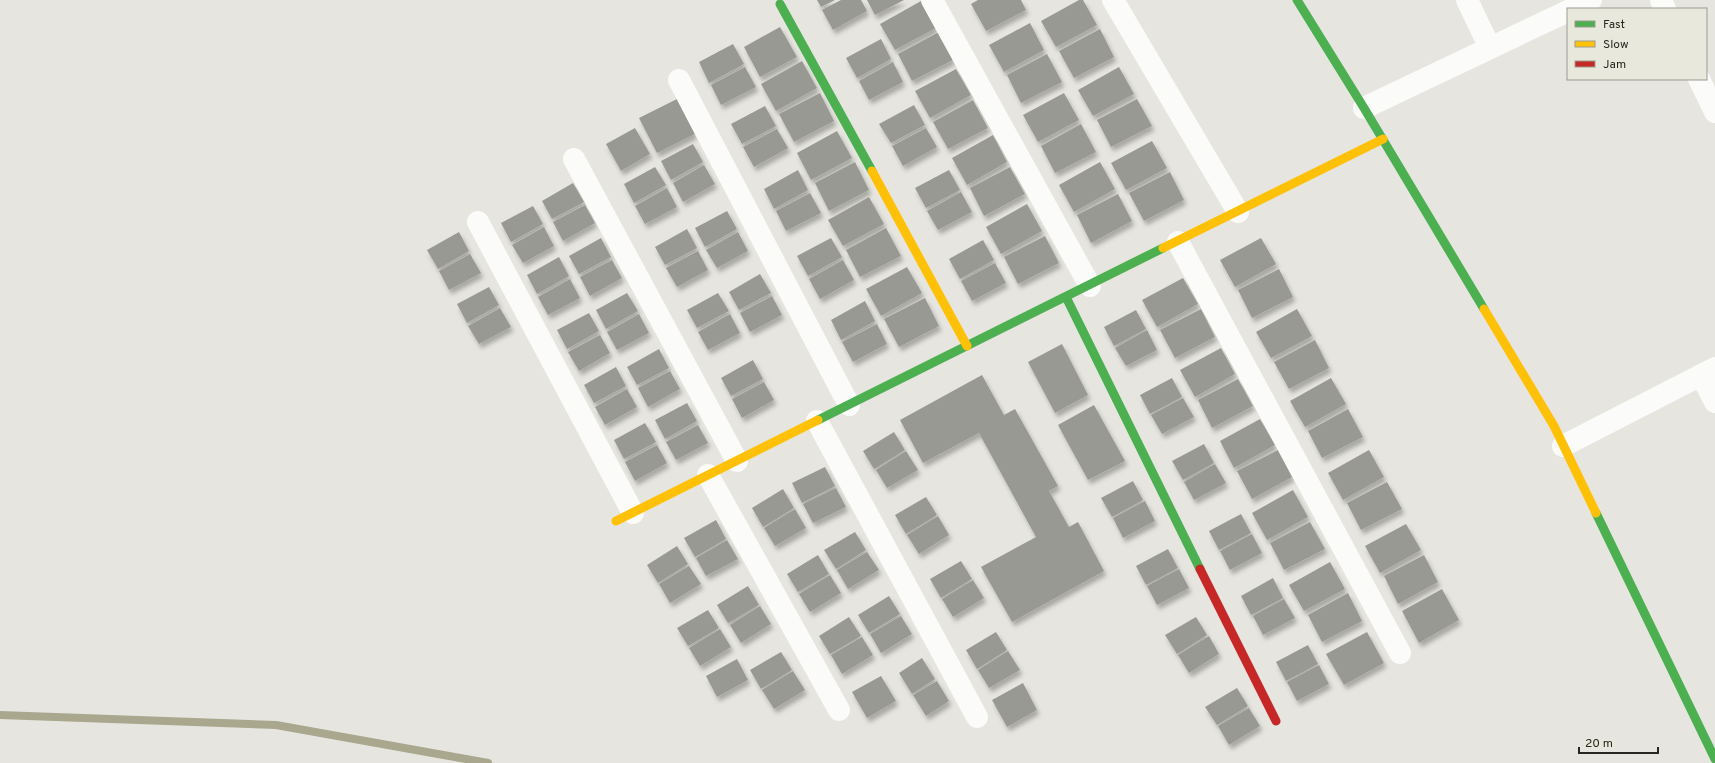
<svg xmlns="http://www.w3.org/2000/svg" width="1715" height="763" font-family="Overpass,sans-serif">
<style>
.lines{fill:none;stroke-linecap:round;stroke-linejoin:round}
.stream{stroke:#a9a78d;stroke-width:8}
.building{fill:#999994;filter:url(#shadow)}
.street{stroke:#fbfbfa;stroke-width:22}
.fast{stroke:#4caf50;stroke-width:9}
.slow{stroke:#ffc107;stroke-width:9}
.jam{stroke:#c62828;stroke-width:9}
</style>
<defs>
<filter id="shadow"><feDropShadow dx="2.5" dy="4.5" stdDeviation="2" flood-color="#0004"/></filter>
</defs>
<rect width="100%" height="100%" fill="#e6e5df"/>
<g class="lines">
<!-- stream -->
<path class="stream" d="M0,715L276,725L488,763"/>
</g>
<!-- building -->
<g class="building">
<path d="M817,0H835L821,7Z"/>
<path d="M841,0H861L867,11L833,30L822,10Z"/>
<path d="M867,0H904L875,15Z"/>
<path d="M978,0H1021L1026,10L986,31L971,4Z"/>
<path d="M1079,0H1083L1097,25L1056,47L1041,21Z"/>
<path d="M921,1L936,28L895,50L880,24Z"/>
<path d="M1030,23L1044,50L1004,72L989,45Z"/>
<path d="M780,27L797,57L760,77L744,47Z"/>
<path d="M1100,29L1114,57L1074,78L1059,51Z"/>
<path d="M939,32L953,60L912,81L898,54Z"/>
<path d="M881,39L891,59L857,78L846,58Z"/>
<path d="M733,44L744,64L709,83L699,62Z"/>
<path d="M1047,54L1062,82L1021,103L1007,75Z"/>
<path d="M802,61L817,88L776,111L761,84Z"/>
<path d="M893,62L903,82L869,100L859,81Z"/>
<path d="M745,67L756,87L721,105L711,85Z"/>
<path d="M1119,67L1134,94L1093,116L1078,90Z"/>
<path d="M956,69L971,95L930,118L915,91Z"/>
<path d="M820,93L834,121L794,142L779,114Z"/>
<path d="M1064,93L1079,120L1038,142L1023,115Z"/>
<path d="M677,99L695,134L657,153L639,118Z"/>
<path d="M1137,99L1152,126L1111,147L1097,120Z"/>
<path d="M973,100L988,128L948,149L933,122Z"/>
<path d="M914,105L925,125L891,143L879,124Z"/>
<path d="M765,106L776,126L742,144L731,124Z"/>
<path d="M1081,124L1096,152L1055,173L1041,146Z"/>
<path d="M635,128L650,154L621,171L606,144Z"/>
<path d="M926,128L937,147L903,166L892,146Z"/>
<path d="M777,129L788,148L754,167L743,147Z"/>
<path d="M837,131L852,158L811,180L797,153Z"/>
<path d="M993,135L1007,162L967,185L952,158Z"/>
<path d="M1152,141L1167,168L1126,190L1111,163Z"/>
<path d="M693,144L703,162L671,180L661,161Z"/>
<path d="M855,162L869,190L829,211L815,183Z"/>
<path d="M1100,162L1115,189L1074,212L1059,185Z"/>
<path d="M704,165L715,184L683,202L673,183Z"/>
<path d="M655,167L666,185L634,203L624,184Z"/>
<path d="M1010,167L1025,194L984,216L970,188Z"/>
<path d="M798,170L808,190L774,209L764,189Z"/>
<path d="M949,170L960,190L926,208L915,188Z"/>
<path d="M1170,172L1184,200L1144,221L1129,193Z"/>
<path d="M573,183L584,202L552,219L542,201Z"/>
<path d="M667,188L677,207L645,224L635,206Z"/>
<path d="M961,192L972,212L938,230L927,211Z"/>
<path d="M810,193L821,213L786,231L776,211Z"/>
<path d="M1118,194L1132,221L1091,243L1077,215Z"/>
<path d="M869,197L884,224L843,246L828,220Z"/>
<path d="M1027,204L1042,231L1001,254L986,227Z"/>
<path d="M585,205L595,223L563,241L553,222Z"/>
<path d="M533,206L543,224L511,242L501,223Z"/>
<path d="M727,211L737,229L705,247L695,228Z"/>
<path d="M544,227L554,246L523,263L512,245Z"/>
<path d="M886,228L901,256L860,277L846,250Z"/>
<path d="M687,229L697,248L665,265L655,247Z"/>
<path d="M459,232L469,251L438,269L427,250Z"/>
<path d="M738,232L748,251L717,268L706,250Z"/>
<path d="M1045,236L1059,263L1018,284L1004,257Z"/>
<path d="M601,238L611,257L579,274L569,256Z"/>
<path d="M831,238L842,257L808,276L797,256Z"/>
<path d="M1261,238L1276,264L1235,287L1220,260Z"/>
<path d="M983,240L994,260L960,279L949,259Z"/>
<path d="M698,251L708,270L677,287L666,268Z"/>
<path d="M470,254L481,273L449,290L439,271Z"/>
<path d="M559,257L569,276L537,294L527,275Z"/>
<path d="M612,260L622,278L590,296L580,277Z"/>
<path d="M843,260L854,280L820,299L809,279Z"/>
<path d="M995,263L1006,283L972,301L961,281Z"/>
<path d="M907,267L922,293L881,316L866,289Z"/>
<path d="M1279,269L1293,297L1252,318L1238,290Z"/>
<path d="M760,274L771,293L739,310L729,292Z"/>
<path d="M1183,278L1198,304L1157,327L1142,300Z"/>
<path d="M570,279L580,298L548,315L538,297Z"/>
<path d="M489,287L499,305L467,323L457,304Z"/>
<path d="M627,293L638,311L606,329L596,310Z"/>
<path d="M718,293L729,311L697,328L687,310Z"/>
<path d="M772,296L782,315L750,332L740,313Z"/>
<path d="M925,298L939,326L899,347L884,319Z"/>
<path d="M865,301L875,321L841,340L831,320Z"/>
<path d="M500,308L511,327L479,344L468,326Z"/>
<path d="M1201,309L1215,337L1175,358L1160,330Z"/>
<path d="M1297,309L1312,336L1271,358L1256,332Z"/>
<path d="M1136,310L1146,329L1114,346L1104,327Z"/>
<path d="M589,313L599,331L567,349L557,330Z"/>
<path d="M639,314L649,333L617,350L607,332Z"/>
<path d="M730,314L740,333L708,350L698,332Z"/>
<path d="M877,324L887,344L853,362L842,342Z"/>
<path d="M1147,330L1157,350L1126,366L1115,348Z"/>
<path d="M600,335L610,353L579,371L568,352Z"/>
<path d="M1315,340L1329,368L1289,389L1274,362Z"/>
<path d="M1062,344L1088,395L1055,413L1028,362Z"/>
<path d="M1221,348L1235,374L1195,397L1180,370Z"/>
<path d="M659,349L669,368L637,385L627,367Z"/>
<path d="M753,360L763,379L731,396L721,378Z"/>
<path d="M616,367L626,386L594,403L584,385Z"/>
<path d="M670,371L680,389L648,407L638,388Z"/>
<path d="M982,375L1004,415L1015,409L1058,486L1049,491L1069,527L1078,522L1104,571L1012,622L981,567L1036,537L979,433L923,463L900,420Z"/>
<path d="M1172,378L1182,397L1150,414L1140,395Z"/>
<path d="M1331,378L1346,404L1305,427L1290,401Z"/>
<path d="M1238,379L1253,406L1212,428L1198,400Z"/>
<path d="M764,382L774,400L742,418L732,399Z"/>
<path d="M627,389L637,407L605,425L595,407Z"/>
<path d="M1183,398L1194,417L1162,434L1151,415Z"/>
<path d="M687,403L697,421L665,439L655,420Z"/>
<path d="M1094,405L1125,461L1088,480L1058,425Z"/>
<path d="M1348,409L1363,437L1322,458L1308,431Z"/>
<path d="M1260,419L1275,445L1234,468L1220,441Z"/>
<path d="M645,423L656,442L624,459L614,440Z"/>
<path d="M698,425L708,443L676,460L666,442Z"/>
<path d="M894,432L905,450L874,469L863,451Z"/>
<path d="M1204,444L1214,463L1183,480L1172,461Z"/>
<path d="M657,445L667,463L635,481L625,462Z"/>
<path d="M1278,450L1292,477L1252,499L1237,471Z"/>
<path d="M1369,450L1384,477L1343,500L1328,473Z"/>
<path d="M906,451L918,470L887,488L876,470Z"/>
<path d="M1215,464L1226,483L1194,500L1184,482Z"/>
<path d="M825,467L835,486L802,503L792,483Z"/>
<path d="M1133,481L1143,500L1112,517L1101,498Z"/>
<path d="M1387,482L1402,509L1361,530L1347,503Z"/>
<path d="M836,488L846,507L813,523L803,504Z"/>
<path d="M783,489L794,508L763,527L752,508Z"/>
<path d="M1293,490L1308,517L1267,540L1252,513Z"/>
<path d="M926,497L937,515L906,534L895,515Z"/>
<path d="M1145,501L1155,521L1123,538L1113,518Z"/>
<path d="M795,509L806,528L775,546L764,528Z"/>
<path d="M1241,514L1251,533L1219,550L1209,531Z"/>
<path d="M938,516L949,535L919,554L907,535Z"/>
<path d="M716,520L726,539L695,557L684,538Z"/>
<path d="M1310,522L1325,549L1284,570L1270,543Z"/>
<path d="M1406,524L1421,550L1380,573L1365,546Z"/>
<path d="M855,532L866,550L836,569L824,550Z"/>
<path d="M1252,534L1262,553L1230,570L1220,551Z"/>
<path d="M727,540L738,559L706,576L696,558Z"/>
<path d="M677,546L688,564L658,583L647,565Z"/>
<path d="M1168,549L1178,568L1146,585L1136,566Z"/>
<path d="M867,552L879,570L848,589L837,570Z"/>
<path d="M818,555L829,574L798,592L787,574Z"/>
<path d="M1424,555L1438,582L1398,604L1384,576Z"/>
<path d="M961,561L972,579L941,598L930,579Z"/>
<path d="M1330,562L1345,589L1304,611L1289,585Z"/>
<path d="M689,566L701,584L670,603L659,584Z"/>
<path d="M1179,569L1189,588L1157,605L1147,586Z"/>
<path d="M830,575L841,593L810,612L799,594Z"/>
<path d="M1273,578L1283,598L1251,615L1241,596Z"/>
<path d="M973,580L984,598L953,617L942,599Z"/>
<path d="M748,586L759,605L728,623L717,605Z"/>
<path d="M1442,589L1459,620L1419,643L1402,611Z"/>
<path d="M1348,593L1362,621L1322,642L1308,615Z"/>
<path d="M889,596L900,614L869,633L858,615Z"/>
<path d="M1284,599L1295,618L1263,635L1253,616Z"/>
<path d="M760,606L771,624L741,643L730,625Z"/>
<path d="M708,610L719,628L688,646L677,628Z"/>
<path d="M901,616L912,634L881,653L870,634Z"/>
<path d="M849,617L861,636L830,654L819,636Z"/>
<path d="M1196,617L1207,635L1177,654L1165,635Z"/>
<path d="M720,629L731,647L700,666L689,648Z"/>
<path d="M996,632L1007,650L977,669L966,650Z"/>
<path d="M1367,632L1384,663L1344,685L1326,654Z"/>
<path d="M1209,636L1219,654L1189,673L1178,655Z"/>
<path d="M862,637L873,655L842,674L831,655Z"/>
<path d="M1308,645L1318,664L1286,681L1276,662Z"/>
<path d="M1008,651L1020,670L989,688L978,670Z"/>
<path d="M781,652L792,670L761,689L750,670Z"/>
<path d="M922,658L935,679L912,694L899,673Z"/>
<path d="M737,659L748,680L717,697L706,676Z"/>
<path d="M1319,665L1329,684L1297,701L1287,682Z"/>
<path d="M793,671L805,690L774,709L762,690Z"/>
<path d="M881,676L896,701L867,718L852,692Z"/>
<path d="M937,681L949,701L926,716L913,695Z"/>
<path d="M1023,683L1037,710L1007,727L992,700Z"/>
<path d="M1237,688L1248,706L1217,725L1205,707Z"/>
<path d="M1249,708L1260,726L1229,745L1218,726Z"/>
</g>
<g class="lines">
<!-- street -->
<g class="street">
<path d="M932,0L1090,286"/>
<path d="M1113,0L1238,212"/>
<path d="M1467,0L1490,48"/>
<path d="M1661,0L1665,9"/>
<path d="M1572,9L1591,0"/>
<path d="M1699,79L1715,112"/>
<path d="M679,80L849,405"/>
<path d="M1364,108L1568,11"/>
<path d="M574,159L737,461"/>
<path d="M478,222L633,513"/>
<path d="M1178,242L1400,653"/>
<path d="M1701,375L1715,402"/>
<path d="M817,421L977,717"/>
<path d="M1563,446L1715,368"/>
<path d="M708,475L839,710"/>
</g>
<!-- fast -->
<g class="fast">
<path d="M1297,0L1364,108L1484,309"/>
<path d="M780,4L872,171"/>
<path d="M1066,297L1200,569"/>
<path d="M818,420L1163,248"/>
<path d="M1596,513L1715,759"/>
</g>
<!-- slow -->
<g class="slow">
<path d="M872,171L967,346"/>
<path d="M1163,248L1383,139"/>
<path d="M1484,309L1554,426L1596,513"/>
<path d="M616,521L818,420"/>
</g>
<!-- jam -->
<path class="jam" d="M1200,569L1276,721"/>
</g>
<!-- legend -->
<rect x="1567" y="8" width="140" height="72" fill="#e9e8dc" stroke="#9b9b92"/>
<rect x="1575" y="21" width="20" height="6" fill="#4caf50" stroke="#9b9b92"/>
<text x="1603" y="28" font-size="12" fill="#272722">Fast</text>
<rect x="1575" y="41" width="20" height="6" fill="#ffc107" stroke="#9b9b92"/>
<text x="1603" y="48" font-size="12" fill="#272722">Slow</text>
<rect x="1575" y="61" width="20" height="6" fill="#c62828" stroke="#9b9b92"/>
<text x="1603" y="68" font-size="12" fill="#272722">Jam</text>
<!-- scale -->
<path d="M1579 747v6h79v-6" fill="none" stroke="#272722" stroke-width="2"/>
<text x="1585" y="747" font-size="12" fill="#272722" stroke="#e9e8dc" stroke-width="3" paint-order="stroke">20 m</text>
</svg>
